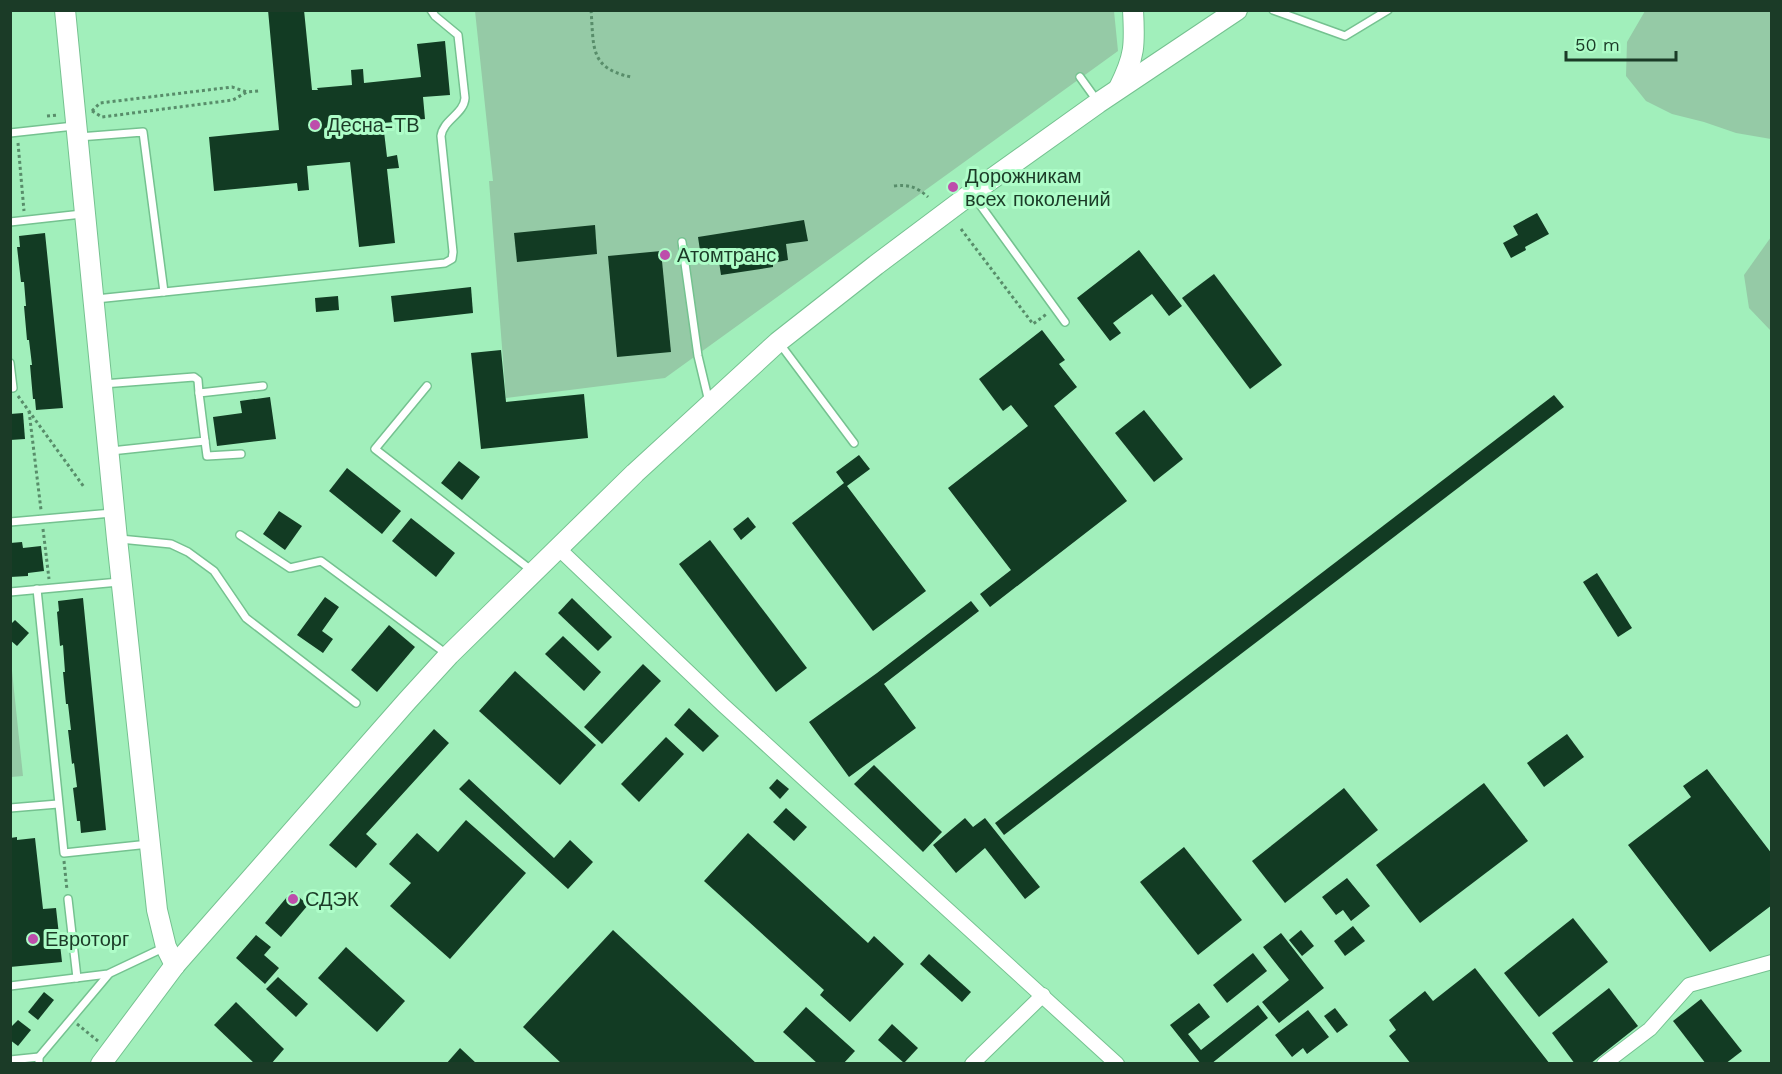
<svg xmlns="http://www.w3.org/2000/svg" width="1782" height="1074" font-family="'Work Sans',sans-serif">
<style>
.green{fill:#95caa6}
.building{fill:#123b23}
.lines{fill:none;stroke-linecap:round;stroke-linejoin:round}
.lane-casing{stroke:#75c290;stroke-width:10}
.street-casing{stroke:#75c290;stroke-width:16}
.secondary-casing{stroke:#75c290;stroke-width:22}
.path{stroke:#588d6a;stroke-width:3;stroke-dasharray:3 3;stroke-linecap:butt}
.lane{stroke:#fff;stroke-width:7}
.street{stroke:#fff;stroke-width:14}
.secondary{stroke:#fff;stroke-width:20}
.poi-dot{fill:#bd4eab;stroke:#aefdc8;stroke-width:2}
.labels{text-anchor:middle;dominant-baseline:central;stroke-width:6;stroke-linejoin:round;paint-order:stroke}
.poi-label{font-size:20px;fill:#1b3b27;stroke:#aefdc8;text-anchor:start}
</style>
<rect width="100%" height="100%" fill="#a1efbb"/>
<!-- green -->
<g class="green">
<path d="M475,11H1114L1118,51L665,378L506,398L489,181H493Z"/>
<path d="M1645,11H1771V139L1736,133L1704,122L1672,114L1646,101L1626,76L1627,42Z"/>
<path d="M1771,237V331L1749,308L1744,275Z"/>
<path d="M10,671H12L23,776L11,777Z"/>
</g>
<!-- building -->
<g class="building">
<path d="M268,10H304L312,90H318L317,88L352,85L351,70L363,69L364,83L421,77L417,44L445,41L450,95L423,97L425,119L383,123L387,157L397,155L399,168L387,169L395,243L359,247L350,162L307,166L309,190L298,191L297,183L214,191L209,137L279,130Z"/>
<path d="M1537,213L1549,234L1525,247L1526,250L1511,258L1503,243L1518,235L1513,226Z"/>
<path d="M804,220L808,241L786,244L788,260L773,263V267L721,275L719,262L702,264L698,237Z"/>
<path d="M595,225L597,254L517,262L514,233Z"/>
<path d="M45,233L63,408L36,410L35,399H33L30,365H32L29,340H27L24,306H26L24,282H21L17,247H20L19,236Z"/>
<path d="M1139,250L1182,306L1169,316L1152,294L1113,323L1121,333L1110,341L1077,298Z"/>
<path d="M661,251L671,352L617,357L608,256Z"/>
<path d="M1214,274L1282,365L1250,389L1182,298Z"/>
<path d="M471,287L473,313L394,322L391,296Z"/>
<path d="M338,296L339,310L316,312L315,298Z"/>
<path d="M1042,330L1065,360L1059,364L1077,387L1054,406L1127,501L990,607L980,594L1011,570L948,488L1028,426L1011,405L1003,411L979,379Z"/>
<path d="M501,350L506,402L584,394L588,438L481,449L471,353Z"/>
<path d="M1554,395L1564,407L1004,835L995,823Z"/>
<path d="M270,397L276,439L217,446L213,417L242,413L240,401Z"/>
<path d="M1144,410L1183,459L1154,482L1115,433Z"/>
<path d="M23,413L25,439L10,440V414Z"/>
<path d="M859,455L870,469L847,486L926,591L873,631L792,523L844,483L836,472Z"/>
<path d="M459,461L480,477L462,500L441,483Z"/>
<path d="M347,468L401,511L382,534L329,491Z"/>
<path d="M279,511L302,526L285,550L263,534Z"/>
<path d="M748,517L756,527L741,540L733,529Z"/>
<path d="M411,518L455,553L436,577L392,541Z"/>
<path d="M710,540L807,668L776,692L679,564Z"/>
<path d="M22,542L23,548L41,546L44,571L28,573V576L10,577V543Z"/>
<path d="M1597,573L1632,628L1618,637L1583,582Z"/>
<path d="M325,597L339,607L322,631L333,639L323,653L297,635Z"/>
<path d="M83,598L106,830L81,833L80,821H77L73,788L77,787L74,763L72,764L68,730H71L68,704H66L63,672H65L63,645L60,646L57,612L59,611L58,601Z"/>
<path d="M572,598L612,637L598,651L558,613Z"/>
<path d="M971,601L979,611L884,684L916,728L849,777L809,722L877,673Z"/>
<path d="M15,620L29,633L17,646L10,640V625Z"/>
<path d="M389,625L415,647L377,692L351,670Z"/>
<path d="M563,636L601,672L584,691L545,654Z"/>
<path d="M643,664L661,681L602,744L584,727Z"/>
<path d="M515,671L596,745L560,785L479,711Z"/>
<path d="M689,708L719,736L703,752L674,725Z"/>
<path d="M434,729L449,743L366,834L377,844L356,868L329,845Z"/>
<path d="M1567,734L1584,757L1544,787L1527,763Z"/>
<path d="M666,737L684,754L639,802L621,784Z"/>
<path d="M874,765L942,832L923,852L854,784Z"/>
<path d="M1707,769L1772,854V905L1710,952L1628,845L1691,797L1683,786Z"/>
<path d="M469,779L554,858L570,840L593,862L568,889L459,789Z"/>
<path d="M777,779L789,789L780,799L769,788Z"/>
<path d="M1484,783L1528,841L1420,923L1376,865Z"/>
<path d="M1344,788L1378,830L1285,903L1252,861Z"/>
<path d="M786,808L807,827L794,841L773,822Z"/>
<path d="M965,818L973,827L985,818L1040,887L1025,899L985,848L956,873L933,845Z"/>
<path d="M466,820L526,873L450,959L390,906L411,883L389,864L417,833L438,852Z"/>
<path d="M748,833L868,943L874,936L904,964L850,1022L820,995L824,990L704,881Z"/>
<path d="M17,837V840L35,838L43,909L56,908L62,962L10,967V838Z"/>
<path d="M1184,847L1242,920L1198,955L1140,882Z"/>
<path d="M1347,878L1370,906L1351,921L1343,910L1336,915L1322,897Z"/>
<path d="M292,891L308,905L281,937L265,923Z"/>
<path d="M1573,918L1608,962L1539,1017L1504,973Z"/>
<path d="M1353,926L1365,941L1345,956L1334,941Z"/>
<path d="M613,930L757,1064H562L523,1027Z"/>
<path d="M1301,930L1314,946L1302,956L1289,940Z"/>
<path d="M1281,933L1324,988L1279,1023L1262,1002L1289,980L1263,947Z"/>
<path d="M256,935L271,947L264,955L279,968L265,984L236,958Z"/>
<path d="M346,947L405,1001L377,1032L318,978Z"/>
<path d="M1253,953L1267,971L1227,1003L1213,985Z"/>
<path d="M929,954L971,992L962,1002L920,964Z"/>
<path d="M1475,968L1550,1064H1411L1389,1036L1396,1030L1389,1020L1425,991L1433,1001Z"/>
<path d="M278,977L308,1004L296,1017L266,989Z"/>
<path d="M1609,988L1638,1026L1590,1064H1575L1552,1033Z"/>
<path d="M44,992L54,1000L38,1020L28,1012Z"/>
<path d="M1701,999L1742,1051L1725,1064H1706L1673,1021Z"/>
<path d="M236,1002L284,1049L271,1064H255L214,1025Z"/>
<path d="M1199,1003L1210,1017L1188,1034L1201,1050L1258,1005L1268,1018L1211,1064H1201L1170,1025Z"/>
<path d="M806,1007L855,1051L843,1064H818L783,1032Z"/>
<path d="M1335,1008L1348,1025L1337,1033L1324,1016Z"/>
<path d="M1308,1010L1329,1037L1307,1054L1303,1048L1292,1057L1275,1035Z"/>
<path d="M18,1020L31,1030L18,1046L10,1040V1028Z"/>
<path d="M892,1024L918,1048L904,1063L878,1040Z"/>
<path d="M460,1048L477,1064H446Z"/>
</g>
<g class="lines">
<defs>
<g id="lane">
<path d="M1273,10L1345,36L1388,10"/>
<path d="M1080,77L1098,102"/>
<path d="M10,133L74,126"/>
<path d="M79,137L143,132L164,292"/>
<path d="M973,195L1065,322"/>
<path d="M10,222L82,214"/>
<path d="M682,242L698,356L709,402"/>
<path d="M96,299L445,263L452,259L453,252L441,136C443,120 464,114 465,98L458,35L435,16L431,10"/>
<path d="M780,344L854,443"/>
<path d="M10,363L13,388"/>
<path d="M103,384L194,377L198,380L199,393"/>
<path d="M427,386L375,449L531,570"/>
<path d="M205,441L207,456L241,454"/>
<path d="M111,451L205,441L199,393L263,386"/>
<path d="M10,522L112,513"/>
<path d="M240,535L290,568L321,561L448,655"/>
<path d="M120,539L171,544L188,552L214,571L246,618L356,703"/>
<path d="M37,589L64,853L149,844"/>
<path d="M10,592L119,582"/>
<path d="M10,808L58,804"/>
<path d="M68,899L77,978"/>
<path d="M10,986L108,974L163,948"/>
<path d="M10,1060L39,1057"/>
<path d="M39,1064V1057L108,975"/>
</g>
<g id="street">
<path d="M558,548L723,705L1117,1064"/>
<path d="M972,1064L1043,995"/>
<path d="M1604,1064L1650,1029L1689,985L1772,962"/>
</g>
<g id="secondary">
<path d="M65,10L117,539L157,910L166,947L175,965"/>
<path d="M1119,88C1135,56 1135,45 1133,10"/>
<path d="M101,1064L175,965L407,701L449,655L635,473L778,342L876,265L972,193L1098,103L1237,10"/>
</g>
</defs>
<!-- lane casing -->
<use href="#lane" class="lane-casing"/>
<!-- street casing -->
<use href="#street" class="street-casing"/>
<!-- secondary casing -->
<use href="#secondary" class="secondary-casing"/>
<!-- path -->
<g class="path">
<path d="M591,10C594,47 589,68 631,77"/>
<path d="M92,111L102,117L233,100L247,92L259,91"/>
<path d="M92,111L100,103L232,87L247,92"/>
<path d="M47,116L58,115"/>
<path d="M18,143L24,211"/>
<path d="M894,186C908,184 917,187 928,197"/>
<path d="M961,229L1033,324L1048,313"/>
<path d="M18,396L84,487"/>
<path d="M29,411L41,510"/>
<path d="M43,529L49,579"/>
<path d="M64,861L67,890"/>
<path d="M77,1024L98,1041"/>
</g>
<!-- lane -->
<use href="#lane" class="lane"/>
<!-- street -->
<use href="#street" class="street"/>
<!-- secondary -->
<use href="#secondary" class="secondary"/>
</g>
<!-- markers -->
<g class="poi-dot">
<circle cx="315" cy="125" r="6"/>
<circle cx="953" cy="187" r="6"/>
<circle cx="665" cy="255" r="6"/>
<circle cx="293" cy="899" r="6"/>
<circle cx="33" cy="939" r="6"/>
</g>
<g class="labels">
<!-- poi labels -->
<g class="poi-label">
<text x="327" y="125">Десна-ТВ</text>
<text x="965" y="176">Дорожникам<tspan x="965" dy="23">всех поколений</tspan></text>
<text x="677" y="255">Атомтранс</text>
<text x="305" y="899">СДЭК</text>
<text x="45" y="939">Евроторг</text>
</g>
</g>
<!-- border -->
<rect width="1782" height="1074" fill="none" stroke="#1b3b27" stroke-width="24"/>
<!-- scale -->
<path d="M1566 51v9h110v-9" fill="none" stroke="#1b3b27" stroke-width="3"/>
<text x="1575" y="51" font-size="18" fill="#1b3b27" stroke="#aefdc8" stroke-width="4.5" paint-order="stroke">50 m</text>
</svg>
